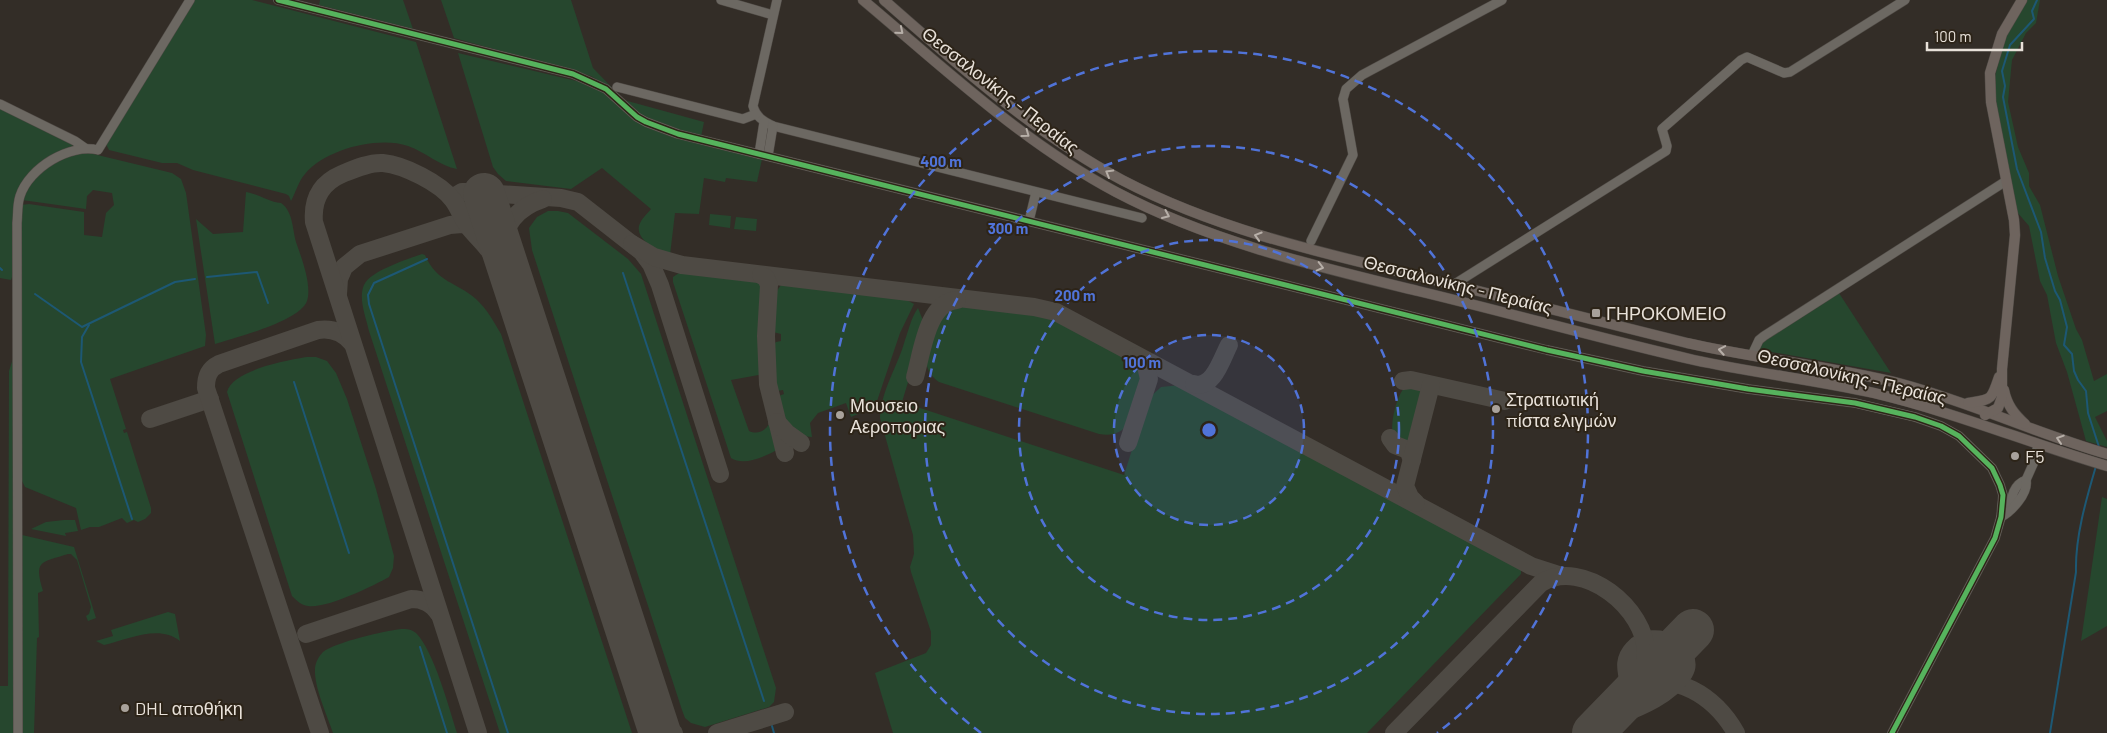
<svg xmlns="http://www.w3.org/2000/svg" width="2107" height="733" font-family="Barlow,sans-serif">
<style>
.green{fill:#26472e}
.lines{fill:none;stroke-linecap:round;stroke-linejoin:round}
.stream{stroke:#1d5874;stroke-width:2}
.taxiway{stroke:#4e4a44;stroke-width:18}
.runway{stroke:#4e4a44;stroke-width:42}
.minor-casing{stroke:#4f4a45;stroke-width:10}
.major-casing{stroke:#4f4a45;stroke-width:11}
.minor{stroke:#6c6862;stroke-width:9}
.major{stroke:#6e645e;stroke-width:10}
.cycleway-casing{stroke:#2d2418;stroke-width:8}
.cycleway{stroke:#56b35d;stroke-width:5}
.oneway{stroke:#b7afa8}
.ring{fill:none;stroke:#5073d8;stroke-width:2.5;stroke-dasharray:9 6}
.poi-dot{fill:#a9a29b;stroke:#2d2418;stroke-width:2}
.labels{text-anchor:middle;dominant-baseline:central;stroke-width:4;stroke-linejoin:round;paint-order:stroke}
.street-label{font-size:18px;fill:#e8e1d9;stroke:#2d2418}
.poi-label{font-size:18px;fill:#e8e1d9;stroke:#2d2418;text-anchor:start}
.centre{fill:#5073d8;stroke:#2d2418;stroke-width:2.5}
.ring-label{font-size:15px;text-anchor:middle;font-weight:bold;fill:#5073d8;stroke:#2d2418;stroke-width:4;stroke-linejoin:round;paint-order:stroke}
</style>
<rect width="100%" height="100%" fill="#332d27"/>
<!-- green -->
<g class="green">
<path d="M195,0H252L416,42L457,169C440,166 425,152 408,146C378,136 326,149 305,174C298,182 296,192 291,201L289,196L286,194L193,170L177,163H162L109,150L106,144Z"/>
<path d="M320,0H403L413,29L319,5Z"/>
<path d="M441,0H571L593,68L624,100L704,122L701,137C682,133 660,128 643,118C624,107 611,87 591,76L454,38Z"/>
<path d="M2026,0H2040L2036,23L2026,33L2012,60L2008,102L2018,147L2029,173V186L2040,205L2058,276L2076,329L2082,340L2094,381L2107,374V411L2095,417L2107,441V447L2086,441L2067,372L2056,343L2047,295L2040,281L2029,226L2017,212L1996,102L1995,76L2005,39Z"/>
<path d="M458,53L589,84L599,88L628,113L762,159L757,182L726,178L725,182L704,178L699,214L675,213L670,255C658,252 636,240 639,226C641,219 647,214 651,209L602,168L571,189L506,181L498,174L493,167Z"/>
<path d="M0,108L73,144L72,147L27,178L14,244L12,277L11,280L0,278Z"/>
<path d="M81,151L172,173L181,179L186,193L206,335L205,346L110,379L126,429L123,430L124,433L127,432L151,508V513L145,519L138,522L134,520L127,523L122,518L99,527H90L81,530L76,508L25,487L21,479V205L29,204L84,212V235L102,237L106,213L114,205L112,193L93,190L87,196L86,209L22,200C37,170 51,163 81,151Z"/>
<path d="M246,192C259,194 268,202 281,203C294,212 292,231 297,245C302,259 312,286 307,301C300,321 235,338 215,344L196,219L213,234L243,232Z"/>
<path d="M548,211H558L568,213L628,259L641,274L776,688L774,702L769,707L705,727L691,723L685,718L682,710L532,250L529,228L537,217Z"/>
<path d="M710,214L731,216L730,228L709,225Z"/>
<path d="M736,217L757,219L756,231L734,229Z"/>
<path d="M422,254L425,255C437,283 457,282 476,299C487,309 494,322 501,334L632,733H500L369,331C366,318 358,298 364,285C370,271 408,259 422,254Z"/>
<path d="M682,271L763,280L765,287L763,340L764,374L731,380L749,431C758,435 766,431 770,422H774L779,449C767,455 745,467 731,458L673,282V277Z"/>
<path d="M783,283L901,297L914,304L900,333L875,407L851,417L846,403L818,413L810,423L812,437L802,436L783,422L776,397L784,394L783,390L777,391L773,386L771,347L776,342L781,341V334L773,332C763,319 772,294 783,283Z"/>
<path d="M1837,290L1891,373L1749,348L1829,298Z"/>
<path d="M963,305L1043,315L1058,319L1129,357C1136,363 1142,371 1143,381C1144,386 1140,394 1138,400C1132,420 1125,439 1099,434L939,382C933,378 929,373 927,366C924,354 935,318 945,311C950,307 957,306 963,305Z"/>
<path d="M918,308L924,323V330L902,402L1124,475L1148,399L1161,387L1180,385L1517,565L1521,569V574L1367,733H893L875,673L926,653L931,645V632L911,572L910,567L914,554L913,535L880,418C881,390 898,366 905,340C909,329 911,318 918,308Z"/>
<path d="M15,352L14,733H0V686H8L9,371Z"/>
<path d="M307,357H316L327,361L336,373L347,399L376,489L394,556L393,568L389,577C373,586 326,609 308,606C301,605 297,601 292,596L227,392C232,370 288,360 307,357Z"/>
<path d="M1409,383L1418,384L1423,389L1425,396L1414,438L1409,443L1404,444L1395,441C1387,429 1397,390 1409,383Z"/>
<path d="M2102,497L2107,499V626L2081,641Z"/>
<path d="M64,520H75L78,531L65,533L66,536L31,529L46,522Z"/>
<path d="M22,535L74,547L96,618L88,621L86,616L89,614L91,607L77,560L71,554H68C40,563 34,560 43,591L38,593L39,637L37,638L34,733H19L20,539Z"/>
<path d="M168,612L175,614L180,641C159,624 129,639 104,645L96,641L113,636L111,630Z"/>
<path d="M401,629C407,629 411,629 416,633C434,651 449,708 457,733H333C327,715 314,687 315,669C315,663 319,656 323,652C336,642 384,631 401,629Z"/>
</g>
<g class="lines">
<!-- stream -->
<g class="stream">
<path d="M2037,0L2032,11L2034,19L2010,45L2002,71L2005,86L2003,97L2017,169L2041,232L2045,258L2055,291L2060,300L2067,327L2064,345L2072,354L2074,371L2078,380L2086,391L2088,413L2099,447"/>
<path d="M427,259L374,283L368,295L369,304L508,733"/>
<path d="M0,268L2,270"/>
<path d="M623,273L764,701"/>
<path d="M207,277L257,272L268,303"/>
<path d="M35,294L82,327L175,282L195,279"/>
<path d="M89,325L82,337L81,362L132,519"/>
<path d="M294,382L349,553"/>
<path d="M420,647L447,733"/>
<path d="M772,726L774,733"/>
<path d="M2050,733L2076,572C2075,537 2086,500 2096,466"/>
</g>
<!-- taxiway -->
<g class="taxiway">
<path d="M452,198L462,192H469L561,198L578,202L642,252L651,264L660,285L720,474"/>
<path d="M632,244L654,257L682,265L1034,307L1056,312L1531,566L1562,576"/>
<path d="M502,250C503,223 519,207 543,199"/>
<path d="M761,275L766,278L769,285L766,336L768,384L785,453"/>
<path d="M338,294L339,279L344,267L360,254L450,225L462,224L467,225"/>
<path d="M915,377C922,353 927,302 957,300"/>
<path d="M1403,381L1411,380L1505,401"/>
<path d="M1194,384C1213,390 1222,358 1229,345"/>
<path d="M150,419L210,399"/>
<path d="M777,422L787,433L801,443"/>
<path d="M1390,438L1395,445L1408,450L1412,460"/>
<path d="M1128,443L1149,379L1146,366L1136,356"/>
<path d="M1416,503L1410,497L1405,486L1431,385"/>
<path d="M306,634L411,599C423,599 432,603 439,614"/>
<path d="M1633,691C1674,667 1716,698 1736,733"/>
<path d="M652,710L662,724L674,733"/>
<path d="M1603,722C1631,710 1666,700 1684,673C1697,652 1656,624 1633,649C1622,661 1627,671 1629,685C1629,690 1626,695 1624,699"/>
<path d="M320,733L206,388C206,376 209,369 219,364L318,330C332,328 343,332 352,343"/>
<path d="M478,733L314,222C312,199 321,183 342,174C354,169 370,162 383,163C404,165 440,183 453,200C459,208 462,218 468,226C474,234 482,241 488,249C500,264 509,281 518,298"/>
<path d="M717,733L785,712"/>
<path d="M1394,733L1541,583C1583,557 1647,609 1646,654C1645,674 1634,687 1623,702"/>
</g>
<!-- runway -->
<g class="runway">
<path d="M484,194L660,733"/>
<path d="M1593,733L1693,630"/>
</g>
<defs>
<g id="minor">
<path d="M278,0L573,74L606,89L637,117L646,122L678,134L1547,350L1643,371L1748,389L1855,403L1915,417L1941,426L1959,436L1992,468L2000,485L2003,495L2001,517L1995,538L1892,733"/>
<path d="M721,0L773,15"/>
<path d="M777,0L753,106C756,117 763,121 773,126L1142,218"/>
<path d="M617,87L743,119L756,114"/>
<path d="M0,104L75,141L85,148"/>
<path d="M759,154L764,122"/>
<path d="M768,156L773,126"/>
<path d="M1029,221L1036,192"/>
<path d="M1311,241L1353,155L1343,99L1346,89L1362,75L1502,0"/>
<path d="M1453,285L1666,151L1667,146L1662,129L1741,60L1747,57L1784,73L1790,72L1905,0"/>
<path d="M1752,355L1759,340L1764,336L2006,181"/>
<path d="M2011,509C2010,498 2014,484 2026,480"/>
<path d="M2001,517C2011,512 2029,493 2026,480L2034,462L2038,445"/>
<path d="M18,733L17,223C18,214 17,205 20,196C29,168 70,143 98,150L190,0"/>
</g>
<g id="major">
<path d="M863,0C944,68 1022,142 1116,192C1211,242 1315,266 1418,291C1510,313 1602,339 1694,360C1754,373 1815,380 1874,393C1954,412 2029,443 2107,466"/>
<path d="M884,0C958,65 1034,133 1122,180C1214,228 1313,251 1414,275C1505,297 1596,320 1687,343C1758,359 1831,366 1902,384C1972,403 2038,434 2107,454"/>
<path d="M2004,390C2007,405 2014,414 2025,424"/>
<path d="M1968,403C1992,399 1991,401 1999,377"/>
<path d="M1985,415L1998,408L2002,397V369L2015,235L2014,220L1991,102L1990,73L2002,34L2022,0"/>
</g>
</defs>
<!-- minor casing -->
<use href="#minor" class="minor-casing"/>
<!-- major casing -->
<use href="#major" class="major-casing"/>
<!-- minor -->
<use href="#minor" class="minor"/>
<!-- major -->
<use href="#major" class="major"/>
<defs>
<path id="cycleway" d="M278,0L573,74L606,89L637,117L646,122L678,134L1547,350L1643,371L1748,389L1855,403L1915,417L1941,426L1959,436L1992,468L2000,485L2003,495L2001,517L1995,538L1892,733"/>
</defs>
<!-- cycleway casing -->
<use href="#cycleway" class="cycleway-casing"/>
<!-- cycleway -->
<use href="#cycleway" class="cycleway"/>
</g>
<!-- one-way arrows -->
<defs><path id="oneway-chevron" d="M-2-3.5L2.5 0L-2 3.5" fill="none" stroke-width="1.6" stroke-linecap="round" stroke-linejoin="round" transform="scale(1.25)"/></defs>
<g class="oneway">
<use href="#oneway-chevron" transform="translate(900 31) rotate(40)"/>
<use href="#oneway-chevron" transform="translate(1026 134) rotate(36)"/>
<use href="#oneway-chevron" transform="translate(1109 173) rotate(-150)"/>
<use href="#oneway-chevron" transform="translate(1166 215) rotate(24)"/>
<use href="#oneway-chevron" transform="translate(1258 236) rotate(-163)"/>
<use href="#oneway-chevron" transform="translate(1320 267) rotate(14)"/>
<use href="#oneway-chevron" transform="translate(1722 350) rotate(-170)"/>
<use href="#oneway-chevron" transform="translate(2060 439) rotate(-162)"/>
</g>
<!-- distance rings -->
<circle cx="1209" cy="430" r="95" fill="#5073d8" fill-opacity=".12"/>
<g class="ring">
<circle cx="1209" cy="430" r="95"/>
<circle cx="1209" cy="430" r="190"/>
<circle cx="1209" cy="430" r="284"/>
<path d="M981 733A379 379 0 1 1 1437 733"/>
</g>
<!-- markers -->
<g class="poi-dot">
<rect x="1591" y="308" width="10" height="10" rx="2.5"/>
<circle cx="1496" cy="409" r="5"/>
<circle cx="840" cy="415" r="5"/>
<circle cx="2015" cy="456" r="5"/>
<circle cx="125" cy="708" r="5"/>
</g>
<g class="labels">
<!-- street labels -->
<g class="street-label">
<text transform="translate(1001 90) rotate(38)">Θεσσαλονίκης - Περαίας</text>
<text transform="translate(1458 284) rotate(14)">Θεσσαλονίκης - Περαίας</text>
<text transform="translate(1852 376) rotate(13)">Θεσσαλονίκης - Περαίας</text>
</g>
<!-- poi labels -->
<g class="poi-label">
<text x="1606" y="313">ΓΗΡΟΚΟΜΕΙΟ</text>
<text x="1506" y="399">Στρατιωτική<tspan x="1506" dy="21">πίστα ελιγμών</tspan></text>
<text x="850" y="405">Μουσειο<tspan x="850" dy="21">Αεροποριας</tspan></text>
<text x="2025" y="456">F5</text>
<text x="135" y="708">DHL αποθήκη</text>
</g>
</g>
<circle cx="1209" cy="430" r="8" class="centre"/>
<g class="ring-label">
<text x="941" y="167">400 m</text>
<text x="1008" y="234">300 m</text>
<text x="1075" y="301">200 m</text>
<text x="1142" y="368">100 m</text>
</g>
<!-- scale -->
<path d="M1927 42v8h95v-8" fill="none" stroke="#e8e1d9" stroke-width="2.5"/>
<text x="1934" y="42" font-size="15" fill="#e8e1d9" stroke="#2d2418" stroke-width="4" paint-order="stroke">100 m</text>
</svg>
